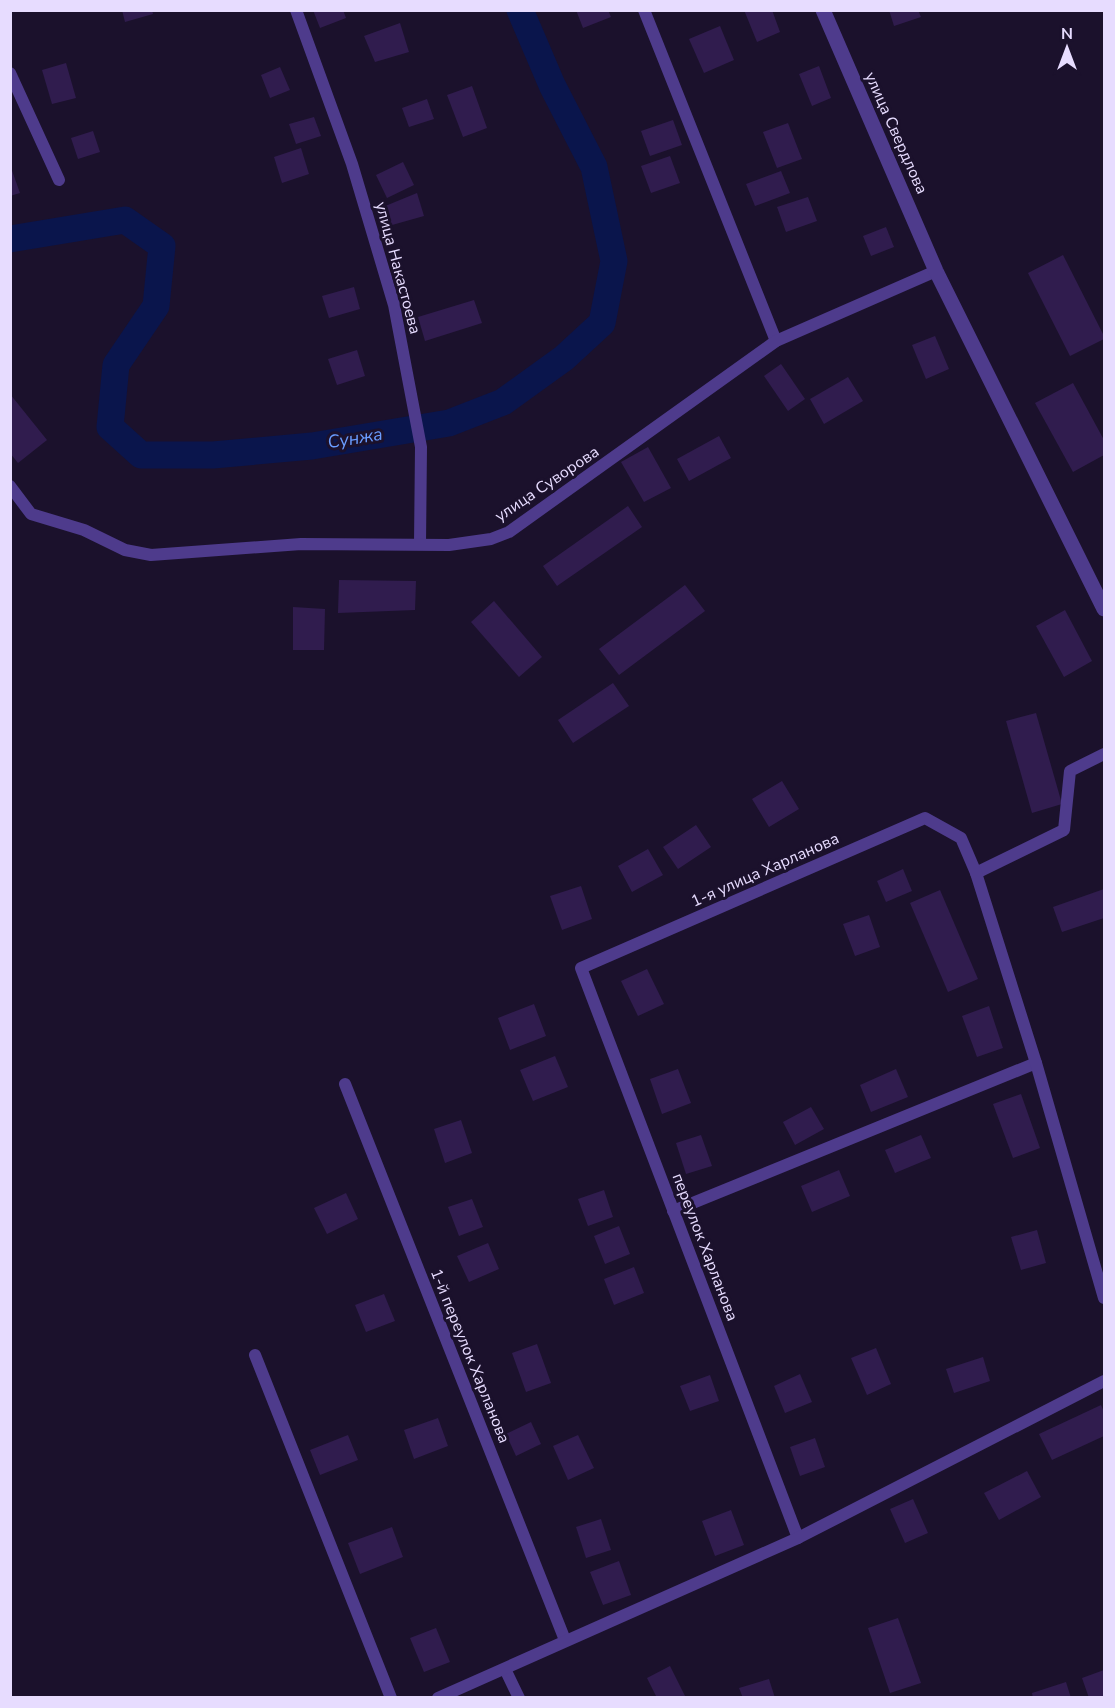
<svg xmlns="http://www.w3.org/2000/svg" width="1115" height="1708" font-family="'Nunito Sans',sans-serif">
<style>
.lines{fill:none;stroke-linecap:round;stroke-linejoin:round}
.river{stroke:#0a154c;stroke-width:27}
.building{fill:#301c4e}
.minor{stroke:#4e3b8c;stroke-width:12}
.tertiary{stroke:#4e3b8c;stroke-width:15}
.labels{text-anchor:middle;dominant-baseline:central;stroke-width:6;stroke-linejoin:round;paint-order:stroke}
.street-label{font-size:16px;fill:#e7dcff;stroke:#1b112c}
.water-label{font-size:18px;font-style:italic;fill:#6a9cff;stroke:#1b112c}
</style>
<rect width="100%" height="100%" fill="#1b112c"/>
<g class="lines">
<!-- river -->
<path class="river" d="M10,239L125,220L162,246L156,306L116,365L110,427L141,455H213L312,446L449,423L503,402L564,358L602,323L614,261L594,167L552,85L520,10"/>
</g>
<!-- building -->
<g class="building">
<path d="M122,10H152L153,14L125,22Z"/>
<path d="M313,10H343L346,18L320,28Z"/>
<path d="M576,10H608L611,17L583,28Z"/>
<path d="M744,10H772L780,32L757,42Z"/>
<path d="M889,10H918L921,17L894,26Z"/>
<path d="M400,23L409,52L375,62L364,36Z"/>
<path d="M720,26L734,60L704,73L689,39Z"/>
<path d="M66,63L76,98L52,104L42,70Z"/>
<path d="M819,66L831,98L812,106L799,74Z"/>
<path d="M280,67L290,90L270,98L261,75Z"/>
<path d="M472,86L487,128L463,137L447,95Z"/>
<path d="M427,99L434,119L409,127L402,108Z"/>
<path d="M314,117L321,136L296,144L289,124Z"/>
<path d="M673,120L682,145L650,156L641,131Z"/>
<path d="M788,123L802,159L777,168L763,132Z"/>
<path d="M93,131L100,152L78,159L71,138Z"/>
<path d="M301,148L309,174L282,183L274,157Z"/>
<path d="M670,156L680,183L651,193L641,166Z"/>
<path d="M403,162L414,185L387,198L376,175Z"/>
<path d="M10,165L20,193L10,196Z"/>
<path d="M781,171L790,193L755,206L746,184Z"/>
<path d="M417,193L424,216L385,227L378,209Z"/>
<path d="M808,197L817,221L786,232L777,207Z"/>
<path d="M886,227L894,247L871,256L863,236Z"/>
<path d="M1063,255L1104,336V339L1070,356L1028,273Z"/>
<path d="M354,287L360,309L329,318L322,296Z"/>
<path d="M474,300L482,323L425,341L418,317Z"/>
<path d="M935,336L949,369L926,379L912,345Z"/>
<path d="M357,350L365,376L337,385L328,359Z"/>
<path d="M781,364L805,399L788,411L764,376Z"/>
<path d="M848,377L863,401L824,424L810,399Z"/>
<path d="M1073,383L1104,440V455L1073,472L1035,403Z"/>
<path d="M10,394L47,440L18,463L10,453Z"/>
<path d="M719,436L731,458L689,481L677,459Z"/>
<path d="M648,447L671,488L644,502L621,462Z"/>
<path d="M628,506L642,527L557,586L543,566Z"/>
<path d="M339,580L416,581L415,610L338,613Z"/>
<path d="M685,585L705,611L619,675L599,649Z"/>
<path d="M494,601L542,657L519,677L471,622Z"/>
<path d="M293,607L325,609L324,650H293Z"/>
<path d="M1065,610L1092,661L1064,677L1036,626Z"/>
<path d="M613,683L629,706L573,743L558,720Z"/>
<path d="M1036,713L1062,804L1032,813L1006,721Z"/>
<path d="M782,781L799,809L769,827L752,799Z"/>
<path d="M696,825L711,847L678,869L663,847Z"/>
<path d="M648,849L663,875L632,892L618,866Z"/>
<path d="M903,869L912,891L886,902L877,881Z"/>
<path d="M581,886L592,919L562,930L550,896Z"/>
<path d="M1104,889V918L1062,932L1053,907Z"/>
<path d="M940,890L978,979L948,992L910,903Z"/>
<path d="M869,915L880,947L855,956L843,924Z"/>
<path d="M647,969L664,1004L638,1016L621,981Z"/>
<path d="M534,1004L546,1036L510,1050L498,1018Z"/>
<path d="M989,1006L1003,1048L977,1057L962,1016Z"/>
<path d="M555,1056L568,1087L533,1101L520,1070Z"/>
<path d="M678,1069L691,1103L662,1114L650,1079Z"/>
<path d="M896,1069L908,1097L871,1112L860,1085Z"/>
<path d="M1021,1094L1040,1148L1013,1158L993,1104Z"/>
<path d="M811,1107L824,1129L795,1145L783,1122Z"/>
<path d="M461,1120L472,1153L445,1163L434,1129Z"/>
<path d="M701,1135L712,1166L686,1174L676,1143Z"/>
<path d="M921,1135L931,1158L895,1173L885,1150Z"/>
<path d="M839,1170L850,1196L812,1212L801,1186Z"/>
<path d="M604,1190L613,1217L588,1226L578,1199Z"/>
<path d="M346,1193L358,1219L327,1234L314,1208Z"/>
<path d="M472,1199L483,1227L459,1236L448,1207Z"/>
<path d="M619,1226L630,1254L605,1264L594,1236Z"/>
<path d="M1037,1230L1046,1263L1021,1270L1011,1237Z"/>
<path d="M488,1243L499,1269L469,1282L457,1256Z"/>
<path d="M634,1267L644,1293L614,1305L604,1279Z"/>
<path d="M384,1294L395,1321L366,1332L355,1305Z"/>
<path d="M537,1344L551,1383L526,1392L512,1353Z"/>
<path d="M876,1348L891,1384L867,1395L851,1358Z"/>
<path d="M983,1357L990,1381L954,1393L946,1369Z"/>
<path d="M800,1374L812,1402L785,1413L774,1386Z"/>
<path d="M710,1375L719,1401L690,1411L680,1386Z"/>
<path d="M1101,1405L1104,1412V1436L1052,1460L1039,1434Z"/>
<path d="M438,1418L448,1446L414,1459L404,1430Z"/>
<path d="M531,1422L541,1444L516,1456L506,1434Z"/>
<path d="M348,1435L358,1460L320,1475L310,1450Z"/>
<path d="M578,1435L594,1468L568,1480L553,1446Z"/>
<path d="M815,1438L825,1467L800,1476L790,1447Z"/>
<path d="M1027,1471L1041,1497L999,1520L984,1493Z"/>
<path d="M913,1499L928,1533L905,1543L890,1509Z"/>
<path d="M731,1510L744,1545L715,1556L702,1521Z"/>
<path d="M601,1519L611,1550L586,1558L576,1527Z"/>
<path d="M392,1527L403,1557L360,1574L348,1543Z"/>
<path d="M619,1561L631,1595L603,1605L590,1572Z"/>
<path d="M898,1618L921,1683L890,1693L868,1628Z"/>
<path d="M436,1628L450,1662L424,1672L410,1638Z"/>
<path d="M670,1666L686,1698H657L647,1678Z"/>
<path d="M1104,1670V1698H1089L1082,1678Z"/>
<path d="M769,1679L775,1698H743L739,1688Z"/>
<path d="M1066,1682L1071,1698H1033L1032,1693Z"/>
</g>
<g class="lines">
<!-- minor -->
<g class="minor">
<path d="M296,10L352,164L394,305L421,447L420,544"/>
<path d="M644,10L776,341"/>
<path d="M10,73L59,180"/>
<path d="M10,486L31,514L84,530L125,550L151,555L301,544L449,545L491,539L509,532L776,341L936,271"/>
<path d="M976,873L1064,830L1070,771L1104,754"/>
<path d="M345,1084L565,1640"/>
<path d="M673,1211L1036,1063"/>
<path d="M255,1355L391,1698"/>
<path d="M798,1538L581,968L925,818L961,838L976,873L1036,1063L1104,1298"/>
<path d="M505,1669L519,1698"/>
<path d="M438,1698L798,1538L1104,1381"/>
</g>
<!-- tertiary -->
<path class="tertiary" d="M823,10L936,271L1104,609"/>
</g>
<g class="labels">
<!-- street labels -->
<g class="street-label">
<text transform="translate(896 133) rotate(66)">улица Свердлова</text>
<text transform="translate(398 268) rotate(75)">улица Накастоева</text>
<text transform="translate(547 484) rotate(-34)">улица Суворова</text>
<text transform="translate(765 870) rotate(-24)">1-я улица Харланова</text>
<text transform="translate(705 1247) rotate(69)">переулок Харланова</text>
<text transform="translate(470 1356) rotate(68)">1-й переулок Харланова</text>
</g>
<!-- water labels -->
<g class="water-label">
<text transform="translate(355 438) rotate(-9)">Сунжа</text>
</g>
</g>
<!-- border -->
<rect width="1115" height="1708" fill="none" stroke="#e7dcff" stroke-width="24"/>
<!-- north arrow -->
<g transform="translate(1067 48)" stroke="#1b112c" stroke-width="4.5" paint-order="stroke">
<path d="M0-4.5L10 22L0 15L-10 22Z" fill="#e7dcff"/>
<text y="-9" font-size="16" font-weight="bold" text-anchor="middle" fill="#e7dcff">N</text>
</g>
</svg>
